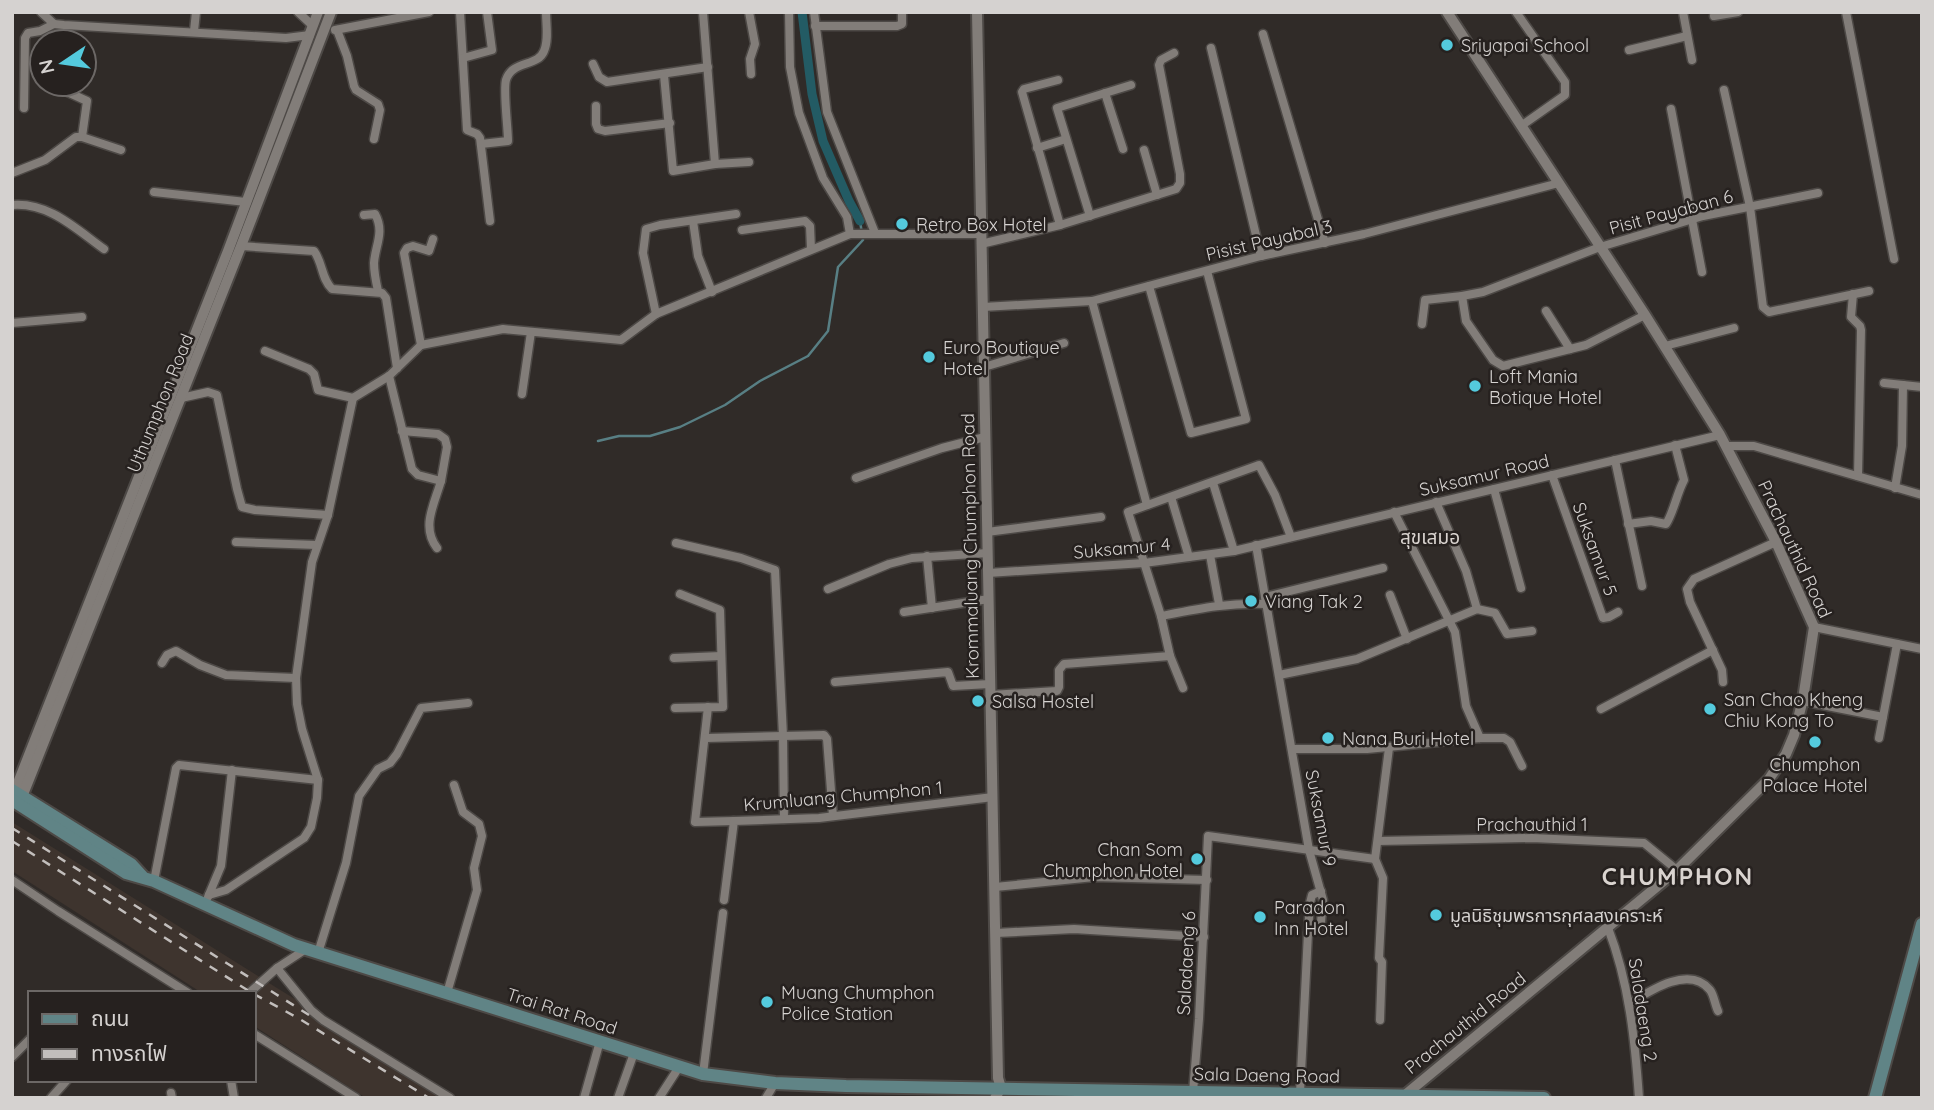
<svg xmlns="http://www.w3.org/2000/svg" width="1934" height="1110" font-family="Quicksand,'Noto Sans Thai',sans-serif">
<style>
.built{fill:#3e342e}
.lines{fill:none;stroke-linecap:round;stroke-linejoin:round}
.stream{stroke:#587f84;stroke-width:2.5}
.canal{stroke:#235b64;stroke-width:9}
.minor-casing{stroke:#4d4946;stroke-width:11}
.tertiary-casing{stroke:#4d4946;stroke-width:14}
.secondary-casing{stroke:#4d4946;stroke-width:16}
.minor{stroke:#827d79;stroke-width:8}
.tertiary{stroke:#827d79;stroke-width:10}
.secondary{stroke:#608486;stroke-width:12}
.rail{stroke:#c2bebc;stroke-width:2.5;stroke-dasharray:9 9;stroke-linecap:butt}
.poi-dot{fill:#54cadd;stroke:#26211f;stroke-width:2.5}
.labels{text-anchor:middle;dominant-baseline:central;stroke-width:5;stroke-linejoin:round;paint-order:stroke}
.poi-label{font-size:18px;fill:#d5d2d0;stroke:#26211f;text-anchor:start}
.street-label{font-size:18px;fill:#d5d2d0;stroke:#26211f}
.neighbourhood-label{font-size:19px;fill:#dad4d0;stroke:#26211f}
.district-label{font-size:24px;font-weight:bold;letter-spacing:2px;fill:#dad4d0;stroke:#26211f}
</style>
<rect width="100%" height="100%" fill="#302b28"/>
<!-- built -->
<path class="built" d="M12,822L277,988L456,1098H366L254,1026V993H202L12,871Z"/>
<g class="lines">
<!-- stream -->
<path class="stream" d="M598,441L619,436H650L680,427L725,405L760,381L808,356L828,331L838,267L863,240L860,221"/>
<!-- canal -->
<path class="canal" d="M802,12L812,94L823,141L849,201L860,221"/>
<defs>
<g id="minor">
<path d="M41,12L54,24L64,25L286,38L310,35"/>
<path d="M298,12L313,26"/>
<path d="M460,12L467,130L477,134L480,138L490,221"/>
<path d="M703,12L715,164"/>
<path d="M749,12L755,44L750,59L751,74"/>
<path d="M789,12L790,67L799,113L823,178L847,217L850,234"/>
<path d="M814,12L827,112L875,233"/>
<path d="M1516,12L1565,82V95L1521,126"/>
<path d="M1683,12L1692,60"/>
<path d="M1846,12L1894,259"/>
<path d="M1714,16L1738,12"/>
<path d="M815,26H897L902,24V12"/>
<path d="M335,30L429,12"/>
<path d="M337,30L347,56L354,86L356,90L378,104L380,110L374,139"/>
<path d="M194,31L196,12"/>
<path d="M1263,34L1325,243"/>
<path d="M1211,48L1261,256"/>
<path d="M1629,50L1687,36"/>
<path d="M463,58L492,50L487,12"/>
<path d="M593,64L599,77L607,82L708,67"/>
<path d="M664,75L673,171L715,164L749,162"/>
<path d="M1058,80L1024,89L1022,92L1060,225"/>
<path d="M59,84L63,90L87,101L82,137"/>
<path d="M1724,90L1750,207L1763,307L1769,312L1869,291"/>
<path d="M1105,93L1123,149"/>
<path d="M596,106V124L598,129L605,131L670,123"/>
<path d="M24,108L25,38L28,33L40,31L54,24"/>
<path d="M1671,109L1702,272"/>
<path d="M481,144L508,141C508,128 503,90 506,80C512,60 538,67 544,51C549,40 546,24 546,12"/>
<path d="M1037,148L1066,139"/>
<path d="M1144,150L1157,195"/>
<path d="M12,173L45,160L76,137H82L121,150"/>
<path d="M154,192L246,202"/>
<path d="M12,205C49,202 76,229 104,249"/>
<path d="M364,215L375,214C385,232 375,246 374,263C374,272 376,282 378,291"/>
<path d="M1090,216L1057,108L1131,85"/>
<path d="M693,221L698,256L712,292"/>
<path d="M742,230L805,221L810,226L811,249"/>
<path d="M981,244L1060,225L1176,189L1180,183V174L1159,65L1161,60L1174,53"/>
<path d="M241,246L314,251C323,263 321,278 332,289L382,293L386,298L397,368"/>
<path d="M1149,286L1191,433L1246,419L1207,271"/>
<path d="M1853,294L1851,317L1860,326L1861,330L1858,476"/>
<path d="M1462,296L1466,321L1493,360L1503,366L1586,345L1645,315"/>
<path d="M1092,301L1147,505"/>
<path d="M983,307L1092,301L1261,256L1364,234L1559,183"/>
<path d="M1546,311L1570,349"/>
<path d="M656,314L643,253L646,229L660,225L736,214"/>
<path d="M12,323L82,317"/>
<path d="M1422,324L1425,300L1462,296L1483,292L1600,247L1703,216L1818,193"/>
<path d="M421,345L404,253L407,248L413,246L429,251L433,239"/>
<path d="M1665,346L1734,328"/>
<path d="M265,351L309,369L314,374L318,390L353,398"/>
<path d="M984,367L1064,343"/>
<path d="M389,376L412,469L418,475L441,481C434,505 421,527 437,548"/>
<path d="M1884,383L1903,385"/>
<path d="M522,394L531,332"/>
<path d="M181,398L208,392L217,395L237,489L242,507L255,510L328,515"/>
<path d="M402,431L438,434L445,439L447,447L441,481"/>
<path d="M1727,446H1754L1922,495"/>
<path d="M1615,460L1642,586"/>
<path d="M1552,475L1603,618L1609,617L1618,612"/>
<path d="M856,478L942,448L985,437"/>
<path d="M1213,483L1234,551"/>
<path d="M1895,488L1902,446L1903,385L1922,387"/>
<path d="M1494,489L1521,588"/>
<path d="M1171,497L1189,557"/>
<path d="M1436,502L1466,571L1477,609"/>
<path d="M1394,512L1455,632L1466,706L1480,738"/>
<path d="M1628,524L1651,521L1666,524C1673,514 1677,493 1684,480L1675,445"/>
<path d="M987,532L1101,517"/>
<path d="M236,542L317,545"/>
<path d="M676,543L741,558L775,570L783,736L784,819"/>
<path d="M1256,545L1309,850L1323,900L1321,922L1308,933L1300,1093"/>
<path d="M1210,555L1219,604"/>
<path d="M927,556L932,608"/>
<path d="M988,573L1144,563L1234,551L1720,435"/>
<path d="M828,589L889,564L912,558L988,553"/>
<path d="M1390,595L1407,639"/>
<path d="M1265,597L1383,568"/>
<path d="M904,612L989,599"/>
<path d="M1161,616C1197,609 1230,602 1267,604"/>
<path d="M1814,627L1922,649"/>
<path d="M674,658L721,656"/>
<path d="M162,663L167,655L176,651L200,665L226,675L296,678"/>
<path d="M1279,675L1357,659L1477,609L1495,613L1507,634L1532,631"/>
<path d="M835,682L948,672L953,686L990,684"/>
<path d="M1723,682L1722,670L1690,602L1687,589L1694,579L1776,542"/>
<path d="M1183,688L1170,656L1161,616L1128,512L1259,465L1275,495L1291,537"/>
<path d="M991,695L1057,691L1059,687V670L1064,664L1170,656"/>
<path d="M1802,701L1883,717L1897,644"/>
<path d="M708,707L695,822L734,821"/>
<path d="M675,708L723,707L720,610L680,594"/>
<path d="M1601,709L1713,650"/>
<path d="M706,738L824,735L827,739L833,816"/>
<path d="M1879,738L1883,717"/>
<path d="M1292,749H1367L1480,738H1504L1510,742L1522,766"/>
<path d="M1378,841L1532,838L1644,843L1677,870"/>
<path d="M1375,859L1383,878L1379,958L1382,962L1380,1020"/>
<path d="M12,880L58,911L188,993"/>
<path d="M154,881L176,768L179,765L318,780"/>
<path d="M995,887L1094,877L1207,880"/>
<path d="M209,895L226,890L304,838L311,827L317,798L318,780L302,729L297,704L296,678L312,562L328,515L353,398L389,376L421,345L503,329L621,340L656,314L850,234H981"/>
<path d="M208,897L221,866L232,770"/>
<path d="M724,900L734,821L819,818L993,797"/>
<path d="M1309,907L1312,895L1321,891"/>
<path d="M1608,928C1629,982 1635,1040 1639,1098"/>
<path d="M996,933L1074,929L1204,937"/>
<path d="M1308,933L1309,917"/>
<path d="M318,953L346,863L359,796L378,769L390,763L397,754L421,708L468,703"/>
<path d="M277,968L311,1010L323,1020L450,1098"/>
<path d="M249,993L277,968L306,949"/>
<path d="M447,993L477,890L474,868L482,836L479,824L463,812L454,785"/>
<path d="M1629,1004C1648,992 1689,964 1710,990C1714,995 1715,1005 1718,1011"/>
<path d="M254,1034L356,1098"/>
<path d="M12,1057L30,1039"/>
<path d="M703,1074L723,913"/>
<path d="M231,1080L234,1098"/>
<path d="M1193,1092L1199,1019L1208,836L1375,859L1389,748"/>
<path d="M171,1093L172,1098"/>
<path d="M51,1098L67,1080"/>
<path d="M584,1098L600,1041"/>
<path d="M618,1098L634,1053"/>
<path d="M659,1098L679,1067"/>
<path d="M766,1098L775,1083"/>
</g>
<g id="tertiary">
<path d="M977,12L998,1078L1001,1088L995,1098"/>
<path d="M12,798L228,251L318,12"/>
<path d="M20,802L241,246L331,12"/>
<path d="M1405,1095L1677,870L1769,779L1786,754L1794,735L1803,699L1814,627L1776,542L1720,435L1645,315L1447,12"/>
</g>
<g id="secondary">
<path d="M12,790L131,864L142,876"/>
<path d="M12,800L126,873L154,881L294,945L703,1074L775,1083L846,1086L1544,1098"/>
<path d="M1875,1098L1922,924"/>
</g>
</defs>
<!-- minor casing -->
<use href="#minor" class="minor-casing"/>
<!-- tertiary casing -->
<use href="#tertiary" class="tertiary-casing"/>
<!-- secondary casing -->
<use href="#secondary" class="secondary-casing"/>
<!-- minor -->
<use href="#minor" class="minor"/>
<!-- tertiary -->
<use href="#tertiary" class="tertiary"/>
<!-- secondary -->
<use href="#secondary" class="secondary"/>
<!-- rail -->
<g class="rail">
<path d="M12,828L309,1015"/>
<path d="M12,841L252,993"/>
<path d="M254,994L298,1018L429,1098"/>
</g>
</g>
<!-- markers -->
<g class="poi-dot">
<circle cx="1447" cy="45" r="7"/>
<circle cx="902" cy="224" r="7"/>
<circle cx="929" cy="357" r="7"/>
<circle cx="1475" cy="386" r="7"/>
<circle cx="1251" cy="601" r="7"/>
<circle cx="978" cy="701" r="7"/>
<circle cx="1710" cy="709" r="7"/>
<circle cx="1328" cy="738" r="7"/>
<circle cx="1815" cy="742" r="7"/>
<circle cx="1197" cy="859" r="7"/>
<circle cx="1436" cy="915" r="7"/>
<circle cx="1260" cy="917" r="7"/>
<circle cx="767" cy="1002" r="7"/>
</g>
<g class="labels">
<!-- poi labels -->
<g class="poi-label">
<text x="1461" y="45">Sriyapai School</text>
<text x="916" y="224">Retro Box Hotel</text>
<text x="943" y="347">Euro Boutique<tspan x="943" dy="21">Hotel</tspan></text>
<text x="1489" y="376">Loft Mania<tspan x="1489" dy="21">Botique Hotel</tspan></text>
<text x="1265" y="601">Viang Tak 2</text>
<text x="1724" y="699">San Chao Kheng<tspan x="1724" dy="21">Chiu Kong To</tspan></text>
<text x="992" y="701">Salsa Hostel</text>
<text x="1342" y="738">Nana Buri Hotel</text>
<text x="1815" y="764" text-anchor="middle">Chumphon<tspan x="1815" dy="21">Palace Hotel</tspan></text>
<text x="1183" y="849" text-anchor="end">Chan Som<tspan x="1183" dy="21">Chumphon Hotel</tspan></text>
<text x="1274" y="907">Paradon<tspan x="1274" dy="21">Inn Hotel</tspan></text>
<text x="1450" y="915">มูลนิธิชุมพรการกุศลสงเคราะห์</text>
<text x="781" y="992">Muang Chumphon<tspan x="781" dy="21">Police Station</tspan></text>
</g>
<!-- street labels -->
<g class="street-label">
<text transform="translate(1671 212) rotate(-15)">Pisit Payaban 6</text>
<text transform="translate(1269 240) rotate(-13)">Pisist Payabal 3</text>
<text transform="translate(160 403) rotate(-68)">Uthumphon Road</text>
<text transform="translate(1484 475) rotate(-13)">Suksamur Road</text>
<text transform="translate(970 546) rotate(-91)">Krommaluang Chumphon Road</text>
<text transform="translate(1122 548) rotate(-5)">Suksamur 4</text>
<text transform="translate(1595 549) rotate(70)">Suksamur 5</text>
<text transform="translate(1795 549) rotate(65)">Prachauthid Road</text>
<text transform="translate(843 796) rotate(-5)">Krumluang Chumphon 1</text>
<text transform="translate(1321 818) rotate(79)">Suksamur 9</text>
<text x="1532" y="824">Prachauthid 1</text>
<text transform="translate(1186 963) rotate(-87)">Saladaeng 6</text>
<text transform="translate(1643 1010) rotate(81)">Saladaeng 2</text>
<text transform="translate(562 1011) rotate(18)">Trai Rat Road</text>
<text transform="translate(1465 1023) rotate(-39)">Prachauthid Road</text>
<text transform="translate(1267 1075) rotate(1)">Sala Daeng Road</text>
</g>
<!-- neighbourhood labels -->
<g class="neighbourhood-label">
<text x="1430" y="537">สุขเสมอ</text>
</g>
<!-- district labels -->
<g class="district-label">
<text x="1678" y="876">CHUMPHON</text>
</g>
</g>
<!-- border -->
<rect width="1934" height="1110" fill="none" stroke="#d5d2d0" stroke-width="28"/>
<!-- legend -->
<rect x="28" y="991" width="228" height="91" fill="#26211f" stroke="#6c6866" stroke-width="2"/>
<rect x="42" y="1014" width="35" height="10" fill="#608486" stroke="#6c6866" stroke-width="2"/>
<text x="91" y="1026" font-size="21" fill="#d5d2d0">ถนน</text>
<rect x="42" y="1049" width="35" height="10" fill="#c2bebc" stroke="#6c6866" stroke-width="2"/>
<text x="91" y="1061" font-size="21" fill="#d5d2d0">ทางรถไฟ</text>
<!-- north arrow -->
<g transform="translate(63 63) rotate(257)"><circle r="33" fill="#26211f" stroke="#6c6866" stroke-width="2"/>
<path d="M0-5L12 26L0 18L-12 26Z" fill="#54cadd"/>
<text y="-10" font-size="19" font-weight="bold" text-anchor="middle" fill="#d5d2d0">N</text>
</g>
</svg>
